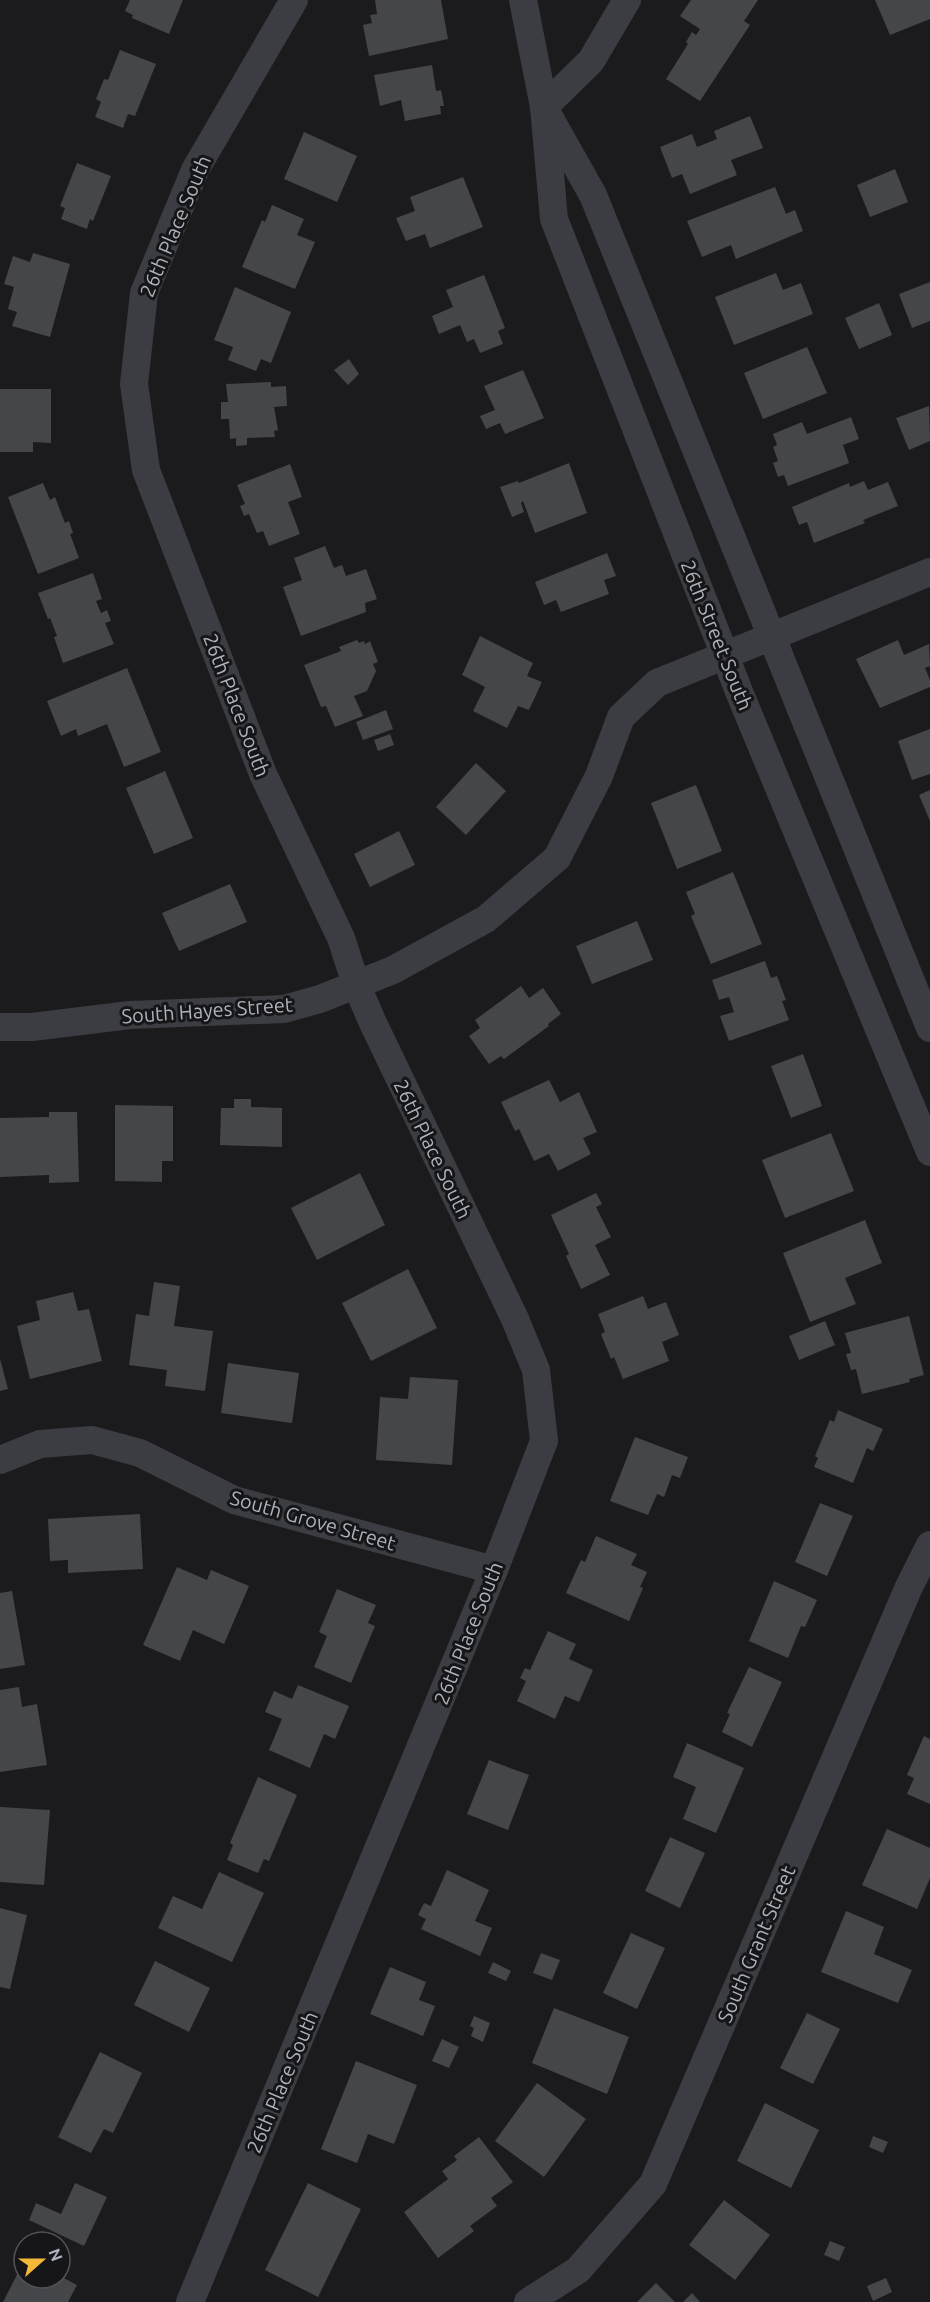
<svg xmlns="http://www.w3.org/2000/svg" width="930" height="2302" font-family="Ubuntu,sans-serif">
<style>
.building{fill:#45464a}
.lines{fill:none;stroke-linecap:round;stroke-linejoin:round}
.minor{stroke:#3c3d42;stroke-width:28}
.labels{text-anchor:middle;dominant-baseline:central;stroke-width:6;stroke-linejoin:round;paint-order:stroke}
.street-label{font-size:20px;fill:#adb2bd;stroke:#161618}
</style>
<rect width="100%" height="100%" fill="#1b1b1d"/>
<!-- building -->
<g class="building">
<path d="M130,0H183L169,34L132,18L133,15L125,11Z"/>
<path d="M375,0H441L448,39L369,56L363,25L372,23L370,15L377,14Z"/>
<path d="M691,0H758L744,21L750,25L700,101L666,79L688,44L686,42L692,32L696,35L700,29L680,16Z"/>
<path d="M875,0H930V19L890,35Z"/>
<path d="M120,50L156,64L135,116L128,114L123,128L95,117L101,102L96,99L104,79L108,80Z"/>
<path d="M432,65L436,91L441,90L444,106H440L441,114L405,121L401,100L380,106L374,75Z"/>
<path d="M750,116L763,148L731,160L737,175L690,194L682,174L672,178L660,147L692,134L697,147L717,139L714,131Z"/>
<path d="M304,132L357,156L337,202L284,179Z"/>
<path d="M77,163L111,176L93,221L90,219L87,229L61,219L65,208L60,206Z"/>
<path d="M895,169L908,202L870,217L857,185Z"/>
<path d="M463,177L483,227L430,248L425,234L406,241L396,218L415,211L410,197Z"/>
<path d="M775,187L786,214L795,210L803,231L736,259L731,245L702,257L687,221Z"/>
<path d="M272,205L304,219L297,235L315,242L295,289L242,267L262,220L265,222Z"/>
<path d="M33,253L70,264L50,337L12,326L17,312L8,309L14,287L4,284L13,256L30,262Z"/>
<path d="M776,273L783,290L801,283L813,314L734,345L715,297Z"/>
<path d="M484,275L505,328L498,331L503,344L480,353L474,339L467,342L460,325L439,334L432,316L453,307L446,290Z"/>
<path d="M930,282V321L912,328L899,294Z"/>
<path d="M235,287L291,312L271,363L261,359L256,371L228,360L233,347L214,340Z"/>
<path d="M879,303L892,335L859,349L845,318Z"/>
<path d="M807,347L827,393L763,419L744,373Z"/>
<path d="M349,359L359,374L348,385L334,370Z"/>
<path d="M523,370L544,418L505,434L500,423L486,429L480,416L495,410L484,386Z"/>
<path d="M271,382V387L286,386L287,406L274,407L278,430L274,431L275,437L247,438V445L236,446V438L230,439L229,419H221V402H228L226,384Z"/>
<path d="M0,389H51V443L33,442V452H0Z"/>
<path d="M929,406L930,441L909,450L896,418Z"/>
<path d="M851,417L859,439L843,445L849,463L788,486L784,475L778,477L773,463L778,461L773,447L777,445L773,434L802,422L807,434Z"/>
<path d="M569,463L587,513L535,533L523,501L521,503L524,512L512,517L500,487L518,481L519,483Z"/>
<path d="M290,464L302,497L288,502L300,534L269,546L263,531L257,533L249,514L244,516L240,506L245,504L237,485Z"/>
<path d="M864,481L868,490L888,482L898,506L863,520L865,523L814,543L807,522L799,525L792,507L849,483L850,487Z"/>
<path d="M43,483L50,500L55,497L65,523L69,521L73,533L70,534L79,558L38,574L8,497Z"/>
<path d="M325,546L334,568L342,565L346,576L366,569L377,599L365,603L366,612L301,636L283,587L302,580L294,558Z"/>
<path d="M607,553L616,576L604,580L609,594L561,612L556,600L544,605L535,582Z"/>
<path d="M93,573L102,599L96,601L101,613L107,610L111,621L105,623L114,644L63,663L54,637L57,636L50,618L48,619L38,593Z"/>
<path d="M480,636L533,663L527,676L542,682L529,710L518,706L507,728L473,711L485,687L462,675Z"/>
<path d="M357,640L359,643L364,641L365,644L370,641L378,662L373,664L376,671L367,691L354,696L363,716L335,727L326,706L321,707L304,665L341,651L339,647Z"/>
<path d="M898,640L904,655L929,644L930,666L925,668L930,680V687L880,708L856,659Z"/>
<path d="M127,668L161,752L124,767L107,724L78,736L76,729L61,736L47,701Z"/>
<path d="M386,710L393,729L363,740L356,722Z"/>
<path d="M930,729V774L912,780L898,741Z"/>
<path d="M390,734L394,745L378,751L374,740Z"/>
<path d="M476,763L506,791L466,835L436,807Z"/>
<path d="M165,771L193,838L154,854L126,788Z"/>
<path d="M696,785L722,851L677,869L651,803Z"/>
<path d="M930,790V821L919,795Z"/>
<path d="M399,831L415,865L370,887L354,854Z"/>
<path d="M733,872L762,944L711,964L691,916L695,914L686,892Z"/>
<path d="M230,884L247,922L179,951L162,913Z"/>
<path d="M637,921L653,960L592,984L576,946Z"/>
<path d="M765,961L771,978L777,976L786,1000L782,1001L789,1020L729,1041L720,1016L734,1012L729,997L719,1000L712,980Z"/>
<path d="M521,986L529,998L543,988L561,1014L548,1024L549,1026L504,1059L501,1056L489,1064L469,1036L480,1028L475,1020Z"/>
<path d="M803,1054L822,1106L791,1118L771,1066Z"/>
<path d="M549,1080L560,1102L579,1092L597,1132L583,1138L591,1154L558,1171L549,1154L534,1161L519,1129L515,1131L501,1102Z"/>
<path d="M234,1099H251V1107L282,1108V1147L220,1145L221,1108H234Z"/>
<path d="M115,1105L173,1106V1161H162V1182L115,1181Z"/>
<path d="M49,1112H77L79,1182L49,1183V1175L0,1177V1118L49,1117Z"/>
<path d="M831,1133L854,1191L785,1218L762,1160Z"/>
<path d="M360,1173L385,1225L317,1260L291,1208Z"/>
<path d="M596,1193L602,1204L596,1207L611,1237L595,1245L610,1275L581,1289L566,1256L569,1254L551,1215Z"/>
<path d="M865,1220L882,1263L845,1278L856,1304L810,1322L783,1253Z"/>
<path d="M408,1269L437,1328L371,1361L342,1303Z"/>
<path d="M154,1282L180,1286L174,1326L213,1331L205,1391L165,1386L167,1370L129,1365L136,1314L149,1316Z"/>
<path d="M73,1292L78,1311L89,1309L102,1361L30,1379L17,1326L40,1320L36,1301Z"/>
<path d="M643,1296L648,1309L666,1302L679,1335L662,1342L669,1361L623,1379L614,1357L611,1359L601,1334L605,1332L598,1314Z"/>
<path d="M909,1316L924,1375L909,1379L910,1382L862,1394L856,1369L851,1370L846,1354L851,1353L845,1333Z"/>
<path d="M825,1321L835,1345L799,1360L789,1336Z"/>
<path d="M0,1359L8,1389L0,1391Z"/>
<path d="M228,1363L299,1373L292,1423L221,1413Z"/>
<path d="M410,1377L458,1380L452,1465L376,1460L380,1397L408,1399Z"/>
<path d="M838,1410L883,1429L873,1451L867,1448L853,1483L814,1467L818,1458L815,1456L830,1420L834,1422Z"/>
<path d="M635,1437L688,1457L680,1478L672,1475L664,1497L657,1494L648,1515L610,1501Z"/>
<path d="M820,1503L853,1516L827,1576L795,1562Z"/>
<path d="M140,1514L143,1569L68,1573V1560L50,1561L48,1519Z"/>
<path d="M596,1536L637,1554L631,1565L647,1572L640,1587L643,1588L629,1621L566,1593L581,1560L585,1562Z"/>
<path d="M177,1567L207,1580L211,1570L249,1586L224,1644L193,1630L180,1661L143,1645Z"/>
<path d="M774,1581L817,1600L805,1627L801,1626L788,1658L749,1641Z"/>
<path d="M337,1589L376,1605L368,1623L375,1626L351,1683L314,1667L327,1636L319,1632Z"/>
<path d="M12,1591L25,1665L0,1669V1593Z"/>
<path d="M548,1631L576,1644L569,1659L593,1670L579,1702L565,1696L555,1719L517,1701L526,1681L520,1678L525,1668L530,1670Z"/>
<path d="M749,1667L782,1682L752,1747L722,1732L730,1714L727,1713Z"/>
<path d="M298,1685L349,1706L335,1739L324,1734L310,1768L269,1750L282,1719L265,1712L274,1691L292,1699Z"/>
<path d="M19,1687L22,1707L37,1704L47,1765L0,1772V1690Z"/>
<path d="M924,1736L930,1739V1804L907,1794L914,1778L907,1775Z"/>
<path d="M687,1743L744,1768L716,1833L683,1819L696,1787L673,1777Z"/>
<path d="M489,1760L529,1775L508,1830L467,1814Z"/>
<path d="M258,1777L297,1795L269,1861L264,1859L258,1873L227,1860L233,1845L230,1843Z"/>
<path d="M0,1807L50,1810L44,1885L0,1882Z"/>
<path d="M887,1829L930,1848V1878L917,1909L862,1885Z"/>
<path d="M670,1837L705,1853L680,1908L645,1891Z"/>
<path d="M447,1870L489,1890L475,1921L492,1928L480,1956L421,1929L426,1919L418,1915L424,1903L431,1906Z"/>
<path d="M219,1872L264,1893L232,1962L158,1928L173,1896L202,1909Z"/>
<path d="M0,1908L27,1915L10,1989L0,1987Z"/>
<path d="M846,1911L884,1927L874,1954L912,1970L898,2003L821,1972Z"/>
<path d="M631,1933L665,1948L637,2009L603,1993Z"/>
<path d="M541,1953L560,1960L552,1980L533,1973Z"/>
<path d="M155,1961L210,1988L189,2032L134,2005Z"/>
<path d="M493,1962L511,1971L506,1981L488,1973Z"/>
<path d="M390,1967L426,1982L419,2000L435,2006L423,2036L370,2014Z"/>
<path d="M554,2008L629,2037L607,2094L532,2063Z"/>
<path d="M807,2013L840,2029L813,2084L780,2068Z"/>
<path d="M474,2016L490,2023L483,2042L471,2036L474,2028L470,2026Z"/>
<path d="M442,2039L459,2047L449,2068L432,2061Z"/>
<path d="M100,2052L142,2073L113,2133L104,2129L91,2153L58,2137Z"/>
<path d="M356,2061L417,2085L394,2144L368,2134L357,2163L321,2149Z"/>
<path d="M537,2083L586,2119L544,2177L495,2141Z"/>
<path d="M765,2103L819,2130L791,2188L737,2161Z"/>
<path d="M873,2136L888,2142L883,2153L869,2147Z"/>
<path d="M479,2137L513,2182L491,2198L497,2206L470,2226L474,2231L438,2258L404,2212L448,2179L442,2171L457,2160L454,2156Z"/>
<path d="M75,2183L107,2197L84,2246L29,2220L36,2203L61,2214Z"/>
<path d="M308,2183L361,2209L318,2297L265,2270Z"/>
<path d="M724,2200L770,2235L735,2280L689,2245Z"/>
<path d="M830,2241L845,2247L839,2261L824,2255Z"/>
<path d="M24,2261V2278H60V2276L77,2285L68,2302H3Z"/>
<path d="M886,2278L892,2292L873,2301L867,2286Z"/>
<path d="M656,2283L675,2302H637Z"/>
<path d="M692,2293L700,2302H683Z"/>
</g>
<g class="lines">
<!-- minor -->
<g class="minor">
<path d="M523,0L544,107L554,219L740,694L930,1152"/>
<path d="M544,107L591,61L627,0"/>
<path d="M549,117L593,195L930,1028"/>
<path d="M0,1027H32L130,1015L284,1009L320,999L393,970L486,919L557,858L599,776L621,717L657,683L930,572"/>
<path d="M0,1460L40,1444L92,1440L140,1453L234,1500L494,1570"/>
<path d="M190,2302L494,1570L544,1441L536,1370L515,1319L373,1023L356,984L341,938L263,774L146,470L134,384L144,293L195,170L294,0"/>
<path d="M528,2302L578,2270L653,2184L908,1589L930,1545"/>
</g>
</g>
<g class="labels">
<!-- street labels -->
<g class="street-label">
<text transform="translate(175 226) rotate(-67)">26th Place South</text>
<text transform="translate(717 635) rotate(68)">26th Street South</text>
<text transform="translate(237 705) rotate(69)">26th Place South</text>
<text transform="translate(207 1010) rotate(-4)">South Hayes Street</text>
<text transform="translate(433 1149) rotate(64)">26th Place South</text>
<text transform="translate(313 1520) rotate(16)">South Grove Street</text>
<text transform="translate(468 1633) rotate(-68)">26th Place South</text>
<text transform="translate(756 1944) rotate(-67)">South Grant Street</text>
<text transform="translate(282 2082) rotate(-67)">26th Place South</text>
</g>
</g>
<!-- north arrow -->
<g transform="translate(42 2260) rotate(69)"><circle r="28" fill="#161618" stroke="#52545a" stroke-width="1.5"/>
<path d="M0-4.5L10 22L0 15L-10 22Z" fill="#f6b83a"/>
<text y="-9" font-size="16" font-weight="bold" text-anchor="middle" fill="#adb2bd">N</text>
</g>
</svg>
